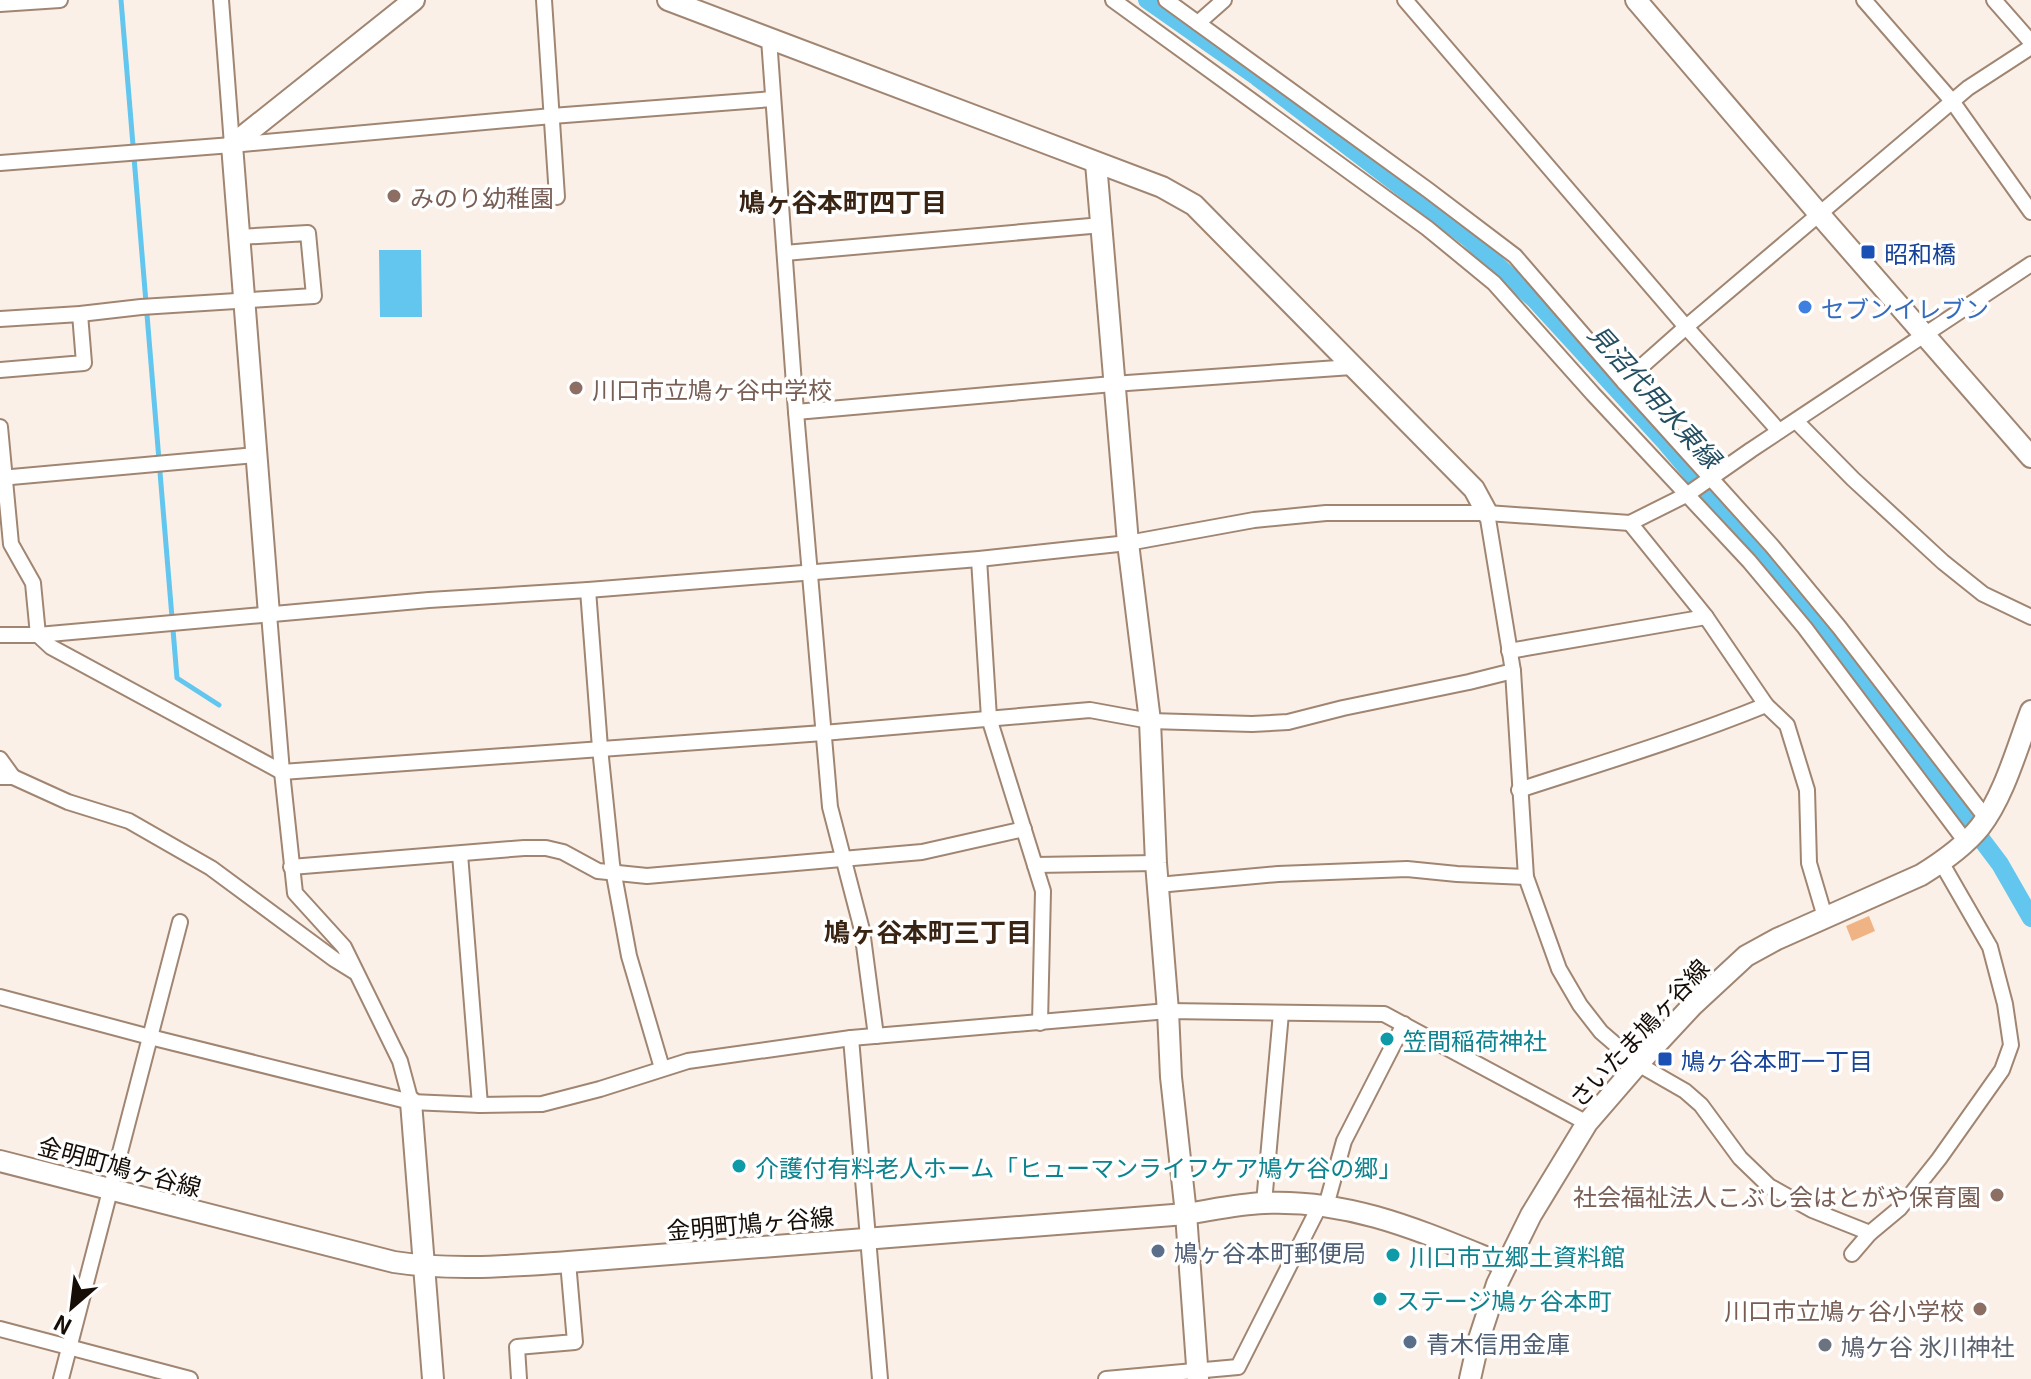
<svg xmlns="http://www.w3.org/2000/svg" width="2031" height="1379" font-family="Georgia,'Noto Sans JP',serif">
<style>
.green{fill:#efb384}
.water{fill:#62c6ee}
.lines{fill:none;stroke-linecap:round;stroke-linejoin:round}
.stream{stroke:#62c6ee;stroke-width:5}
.canal{stroke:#62c6ee;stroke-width:18}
.street-casing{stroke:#a08672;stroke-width:18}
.secondary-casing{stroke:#a08672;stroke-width:24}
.street{stroke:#fff;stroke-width:14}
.secondary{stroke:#fff;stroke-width:20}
.education-dot{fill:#8d6e63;stroke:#fff;stroke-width:3}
.transit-dot{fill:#1a4fb4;stroke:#fff;stroke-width:3}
.shop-dot{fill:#3f7fe0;stroke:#fff;stroke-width:3}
.culture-dot{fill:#0f9aa8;stroke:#fff;stroke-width:3}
.service-dot{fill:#5c6f8a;stroke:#fff;stroke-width:3}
.worship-dot{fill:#6b7280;stroke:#fff;stroke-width:3}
.labels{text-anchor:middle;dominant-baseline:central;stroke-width:7;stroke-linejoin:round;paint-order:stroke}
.education-label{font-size:24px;fill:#785e54;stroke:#fff;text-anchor:start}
.transit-label{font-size:24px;fill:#164399;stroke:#fff;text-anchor:start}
.shop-label{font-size:24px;fill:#366cbe;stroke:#fff;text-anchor:start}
.street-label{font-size:24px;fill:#160d06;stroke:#fff}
.culture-label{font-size:24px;fill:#0d838f;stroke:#fff;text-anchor:start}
.service-label{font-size:24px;fill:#4e5e75;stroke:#fff;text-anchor:start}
.worship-label{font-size:24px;fill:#5b616d;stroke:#fff;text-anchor:start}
.neighbourhood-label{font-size:26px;font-weight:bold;fill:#392413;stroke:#fff}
.water-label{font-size:26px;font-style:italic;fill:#244f61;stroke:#fff}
</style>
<rect width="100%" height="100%" fill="#fbf0e7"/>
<!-- green -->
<path class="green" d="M1869,916L1875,931L1852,941L1846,926Z"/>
<!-- water -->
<path class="water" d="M379,250H421L422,317H380Z"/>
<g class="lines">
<!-- stream -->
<path class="stream" d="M121,0L177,678L219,705"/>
<!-- canal -->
<path class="canal" d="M1147,0L1257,77L1467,237L1535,300L1665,442L1826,633L2000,864L2031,918"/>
<defs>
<g id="street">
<path d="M221,0L232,145"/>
<path d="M544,0L557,197"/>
<path d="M1113,0L1427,228L1494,283L1593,394L1749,561L1805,628L1966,842"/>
<path d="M1166,0L1428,190L1515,256L1624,382L1772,546L1839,627L1986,818"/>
<path d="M1405,0L1686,327L1779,431"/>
<path d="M1864,0L1952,101L2031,212"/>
<path d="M1994,0L2031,42"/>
<path d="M0,4L60,0"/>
<path d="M1198,23L1224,0"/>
<path d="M769,39L796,412L830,807L862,930L876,1036"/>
<path d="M0,163L232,145L552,116L773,99"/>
<path d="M785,253L1102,225"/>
<path d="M0,319L80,314L141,307L314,296L308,233L239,237"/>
<path d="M0,370L84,363L80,314"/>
<path d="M1624,382L1686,327L1968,88L2031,47"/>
<path d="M796,412L1113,384L1352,367"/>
<path d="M1796,421L1853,479L1943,562L1983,594L2031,617"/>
<path d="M0,427L11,544L33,583L38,635L51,647L282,772L823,733L1090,710L1150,721L1252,724L1288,722L1343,708L1469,682L1513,671"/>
<path d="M0,478L256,455"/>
<path d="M1487,513L1513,671L1526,877L1559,969L1580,1005L1601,1032L1638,1064L1685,1091L1701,1105L1740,1158L1769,1186L1812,1210L1870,1233L1852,1254"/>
<path d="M1630,523L1706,617L1766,705L1787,725L1807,790L1809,863L1825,917"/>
<path d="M979,559L989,718L1043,891L1040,1023"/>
<path d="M588,590L600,748L612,864L629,956L662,1068"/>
<path d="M269,614L282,772L295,893L344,947L400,1061L411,1102"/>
<path d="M0,635H38L429,600L588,590L979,559L1128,543L1254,520L1326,513H1487L1630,523L1688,494L1751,450L2031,264"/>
<path d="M1509,651L1706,617"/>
<path d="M0,759L13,777"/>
<path d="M0,777H13L68,802L129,821L211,868L334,959L355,972"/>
<path d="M1519,790C1602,763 1685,738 1766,705"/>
<path d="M460,854L480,1105"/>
<path d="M1035,865L1156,863"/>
<path d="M291,867L524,848H546L563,852L598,871L647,876L922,852L1024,829"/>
<path d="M1158,885L1278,874L1407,869L1457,874L1526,877"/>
<path d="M0,997L150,1037L411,1102L480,1105L542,1104L600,1089L688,1061L851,1038L1168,1011L1384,1014L1587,1123"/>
<path d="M851,1038L880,1379"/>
<path d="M1264,1203L1281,1013"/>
<path d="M1326,1206L1344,1141L1404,1024"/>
<path d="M1870,1233L1900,1208L1939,1159L2002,1070L2011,1045L2005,1004L1990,947L1941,862"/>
<path d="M0,1329L190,1379"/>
<path d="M61,1379L180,922"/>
<path d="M519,1379L517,1347L575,1342L568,1262"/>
<path d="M1106,1379L1238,1367L1320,1205"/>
</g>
<g id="secondary">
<path d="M668,0L1162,187L1194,205L1474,489L1487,513"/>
<path d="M1636,0L1820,215L2031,457"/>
<path d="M1096,163L1128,543L1150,721L1156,863L1168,1011L1171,1077L1186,1214L1198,1379"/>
<path d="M269,614L232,145L414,0"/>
<path d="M411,1102L433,1379"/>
<path d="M0,1161L394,1262C452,1271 509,1266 568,1262L1186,1214C1212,1210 1238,1204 1264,1203C1353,1199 1425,1233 1505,1265"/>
<path d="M1470,1379L1479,1339L1497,1284L1531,1215L1587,1123L1638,1064L1692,1006L1746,956L1777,939L1921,875C1942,862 1964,847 1980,827C2004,796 2017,748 2031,711"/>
</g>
</defs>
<!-- street casing -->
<use href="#street" class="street-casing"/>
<!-- secondary casing -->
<use href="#secondary" class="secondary-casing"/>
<!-- street -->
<use href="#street" class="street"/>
<!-- secondary -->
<use href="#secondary" class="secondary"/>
</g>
<!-- markers -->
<g class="education-dot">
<circle cx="394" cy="196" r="8"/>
<circle cx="576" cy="388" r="8"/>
<circle cx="1997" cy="1195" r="8"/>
<circle cx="1980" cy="1309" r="8"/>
</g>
<g class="transit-dot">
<rect x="1860" y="244" width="16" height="16" rx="4"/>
<rect x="1657" y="1051" width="16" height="16" rx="4"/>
</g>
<circle class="shop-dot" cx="1805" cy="307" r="8"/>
<g class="culture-dot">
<circle cx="1387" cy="1039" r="8"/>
<circle cx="739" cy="1166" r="8"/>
<circle cx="1393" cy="1255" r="8"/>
<circle cx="1380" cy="1299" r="8"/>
</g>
<g class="service-dot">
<circle cx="1158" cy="1251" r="8"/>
<circle cx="1410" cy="1342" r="8"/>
</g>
<circle class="worship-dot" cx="1825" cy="1345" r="8"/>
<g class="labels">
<!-- education labels -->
<g class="education-label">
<text x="410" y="196">みのり幼稚園</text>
<text x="592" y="388">川口市立鳩ヶ谷中学校</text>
<text x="1981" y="1195" text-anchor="end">社会福祉法人こぶし会はとがや保育園</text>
<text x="1964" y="1309" text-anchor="end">川口市立鳩ヶ谷小学校</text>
</g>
<!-- transit labels -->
<g class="transit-label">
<text x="1884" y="252">昭和橋</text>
<text x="1681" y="1059">鳩ヶ谷本町一丁目</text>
</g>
<!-- shop labels -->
<g class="shop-label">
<text x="1821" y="307">セブンイレブン</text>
</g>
<!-- street labels -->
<g class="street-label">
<text transform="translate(1638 1032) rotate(-47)">さいたま鳩ヶ谷線</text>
<text transform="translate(120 1165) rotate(15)">金明町鳩ヶ谷線</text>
<text transform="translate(750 1222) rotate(-5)">金明町鳩ヶ谷線</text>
</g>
<!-- culture labels -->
<g class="culture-label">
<text x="1403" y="1039">笠間稲荷神社</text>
<text x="755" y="1166">介護付有料老人ホーム「ヒューマンライフケア鳩ケ谷の郷」</text>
<text x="1409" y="1255">川口市立郷土資料館</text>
<text x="1396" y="1299">ステージ鳩ヶ谷本町</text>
</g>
<!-- service labels -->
<g class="service-label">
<text x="1174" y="1251">鳩ヶ谷本町郵便局</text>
<text x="1426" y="1342">青木信用金庫</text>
</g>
<!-- worship labels -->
<g class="worship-label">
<text x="1841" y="1345">鳩ケ谷 氷川神社</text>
</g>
<!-- neighbourhood labels -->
<g class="neighbourhood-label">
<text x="843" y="200">鳩ヶ谷本町四丁目</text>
<text x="928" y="930">鳩ヶ谷本町三丁目</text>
</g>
<!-- water labels -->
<g class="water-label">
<text transform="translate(1656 395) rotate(48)">見沼代用水東縁</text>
</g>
</g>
<!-- north arrow -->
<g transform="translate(72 1307) rotate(208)" stroke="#ffffff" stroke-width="6" paint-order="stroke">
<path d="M0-6L14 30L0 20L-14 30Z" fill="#160d06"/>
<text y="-12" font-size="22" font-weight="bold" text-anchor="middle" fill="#160d06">N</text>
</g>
</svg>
